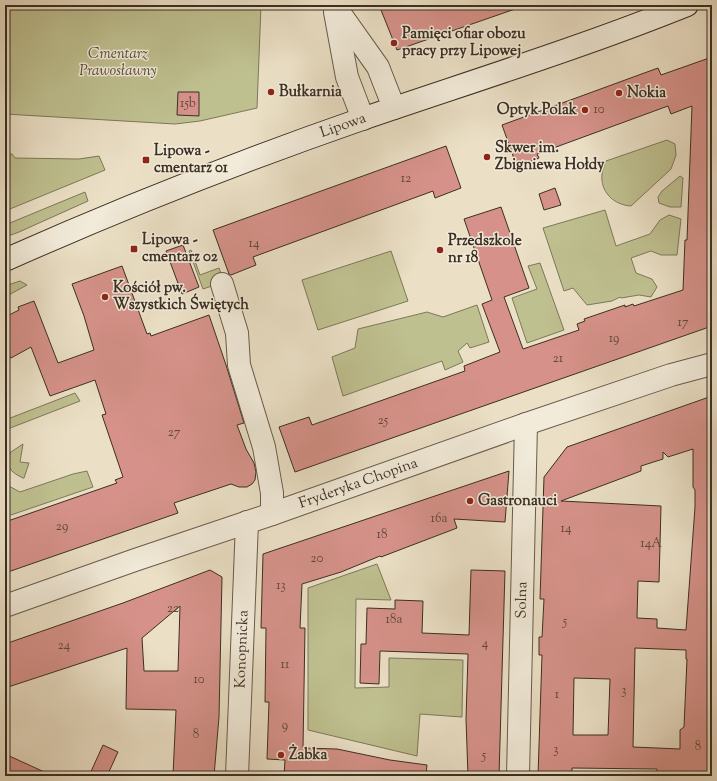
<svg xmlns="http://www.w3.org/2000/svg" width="717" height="781" font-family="'Sorts Mill Goudy',serif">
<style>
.green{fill:#bfc090;stroke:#7d785a}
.building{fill:#d6928a;stroke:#3b2f23;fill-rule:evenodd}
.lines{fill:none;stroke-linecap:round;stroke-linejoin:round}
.street-casing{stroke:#675b4c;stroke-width:24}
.secondary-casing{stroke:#3b2f23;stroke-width:24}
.street{stroke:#f2ebda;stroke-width:22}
.secondary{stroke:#f2ebda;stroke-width:22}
.poi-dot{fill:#8f2418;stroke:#f2ebda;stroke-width:1.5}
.labels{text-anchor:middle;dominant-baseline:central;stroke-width:3;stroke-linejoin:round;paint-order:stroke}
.number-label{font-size:13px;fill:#62483d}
.poi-label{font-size:15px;font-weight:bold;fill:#3b2f23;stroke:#f2ebda;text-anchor:start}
.park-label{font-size:15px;font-style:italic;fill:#554c39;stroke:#f2ebda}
.street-label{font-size:15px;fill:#3b2f23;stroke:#f2ebda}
</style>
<rect width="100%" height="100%" fill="#ebe0c6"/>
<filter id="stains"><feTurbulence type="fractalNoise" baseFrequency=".005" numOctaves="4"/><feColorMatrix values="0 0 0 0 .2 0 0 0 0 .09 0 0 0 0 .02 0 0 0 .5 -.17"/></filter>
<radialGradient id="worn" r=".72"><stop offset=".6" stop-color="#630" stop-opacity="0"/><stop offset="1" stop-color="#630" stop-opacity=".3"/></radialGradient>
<!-- green -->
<g class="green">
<path d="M5,5H261L257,108L200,121L175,124L5,114Z"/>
<path d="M667,140L675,144L676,155L671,169L631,206C614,205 600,192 602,174C602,170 605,165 606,161Z"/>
<path d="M7,154H12L15,158L79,159L99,156L105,170L5,211Z"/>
<path d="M680,176L683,178L681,207H670L659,203L658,197L662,191Z"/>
<path d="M85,192L88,201L19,232L11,235L5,233V225Z"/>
<path d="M605,210L616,246L650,234L660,220L669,215L681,219L677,255H661L651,251L631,258L636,273L652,279L657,287L651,297L639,295L621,298L620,297L612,301L587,305L573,288L564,291L543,228Z"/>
<path d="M191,250L200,275L219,268L224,282L203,289L189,251Z"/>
<path d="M391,251L408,301L318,330L302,280Z"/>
<path d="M540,263L564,330L527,343L512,298L537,289L528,266Z"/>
<path d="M20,281L27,285L5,297V286Z"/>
<path d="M477,305L489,342L470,348L467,343L458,351L463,362L445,370L442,361L343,396L332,357L355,348L358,329L427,312L443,317Z"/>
<path d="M75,393L80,401L5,430V420Z"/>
<path d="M23,444L20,462L29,463L24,478H23C11,472 9,470 7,457L11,452Z"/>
<path d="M87,471L93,487L5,517V484L20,492L73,474Z"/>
<path d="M377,564L391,600L356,599L355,688L389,687V658L463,660L462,717L420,714L417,756L308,730V588Z"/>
</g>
<!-- building -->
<g class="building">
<path d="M379,5H518V8L397,50Z"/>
<path d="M712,57V326L295,472L279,427L309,417L312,425L465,371L464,366L500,352L482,304L492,300L464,219L501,207L529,288L504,297L523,349L579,330L577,324L585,321L584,319L625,305V307L633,304L634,306L683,290L685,240H687L692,106L671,114L668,106L537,154L539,158L517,167L502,125L658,68L661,75Z"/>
<path d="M178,92H199V116L177,115Z"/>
<path d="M446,146L461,188L435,198L433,191L253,257L256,265L231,275L229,274L213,230Z"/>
<path d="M555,188L561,205L544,210L539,194Z"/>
<path d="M183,245L199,287L182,294L166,251Z"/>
<path d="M122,266L147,334L150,333L151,336L209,315L226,365L244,423L237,425L246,449L254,463L256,472L255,480L252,484L247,487H239L231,484L174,503L178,513L5,573V522L117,483L115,480L123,477L102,415L106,414L95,380L50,396L31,347L11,358L5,349V317L19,310L18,307L34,301L58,363L94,350L84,316L72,284Z"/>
<path d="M712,396V776L657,775V769L572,768V776H538L542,655H539V637H542L544,599H540L544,477L567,447ZM693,449V487L695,490V507L686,630L657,628V619L637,618L638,581L659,582L661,506L561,501L641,471V466L663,459V452L668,457ZM635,648L686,650V659H687L684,727L680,730V749L633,747ZM574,678L610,679L608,735H573Z"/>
<path d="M509,471L505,522L454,519L457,528L381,557L380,556L341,572L302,584L300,628H305L303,748L337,749L390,760L427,765L426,776H284L285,760L267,759L269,702H265L266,628H261L263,554Z"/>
<path d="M210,570L222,577L219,717L214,776H173L176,710L126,709L127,648L5,688V644L123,603ZM180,606L178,671H144L142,638Z"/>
<path d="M471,570L505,571L499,776H468L466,719L468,654L380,651L379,684L360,683L361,644H366L367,608L395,609V600L423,601L422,633L469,635Z"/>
<path d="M103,745L118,752L107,776H89Z"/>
<path d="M5,754L53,776H5Z"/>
</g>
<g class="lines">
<defs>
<g id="street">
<path d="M334,5L378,67L394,108"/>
<path d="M335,12L347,77L363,119"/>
<path d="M222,284L237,333L239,365L264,447L272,493V514"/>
<path id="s1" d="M5,606L135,560L272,514L526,424L671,375L712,364"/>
<path id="s2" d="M237,776L247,522"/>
<path id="s3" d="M518,776L526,424"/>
</g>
<g id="secondary">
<path id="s4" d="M5,260C122,208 241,161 362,119C470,82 580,48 687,5"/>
</g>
</defs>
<!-- street casing -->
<use href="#street" class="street-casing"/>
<!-- secondary casing -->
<use href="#secondary" class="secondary-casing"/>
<!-- street -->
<use href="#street" class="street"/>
<!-- secondary -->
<use href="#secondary" class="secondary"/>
</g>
<!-- markers -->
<g class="poi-dot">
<circle cx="394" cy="43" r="4"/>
<circle cx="271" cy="92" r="4"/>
<circle cx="619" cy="93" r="4"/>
<circle cx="585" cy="110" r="4"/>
<circle cx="487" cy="157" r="4"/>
<rect x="142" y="156" width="8" height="8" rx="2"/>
<rect x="130" y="245" width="8" height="8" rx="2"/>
<circle cx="440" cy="250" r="4"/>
<circle cx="105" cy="297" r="4"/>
<circle cx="470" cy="501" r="4"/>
<circle cx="281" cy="755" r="4"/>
</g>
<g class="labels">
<!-- number labels -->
<g class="number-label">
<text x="188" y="104">15b</text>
<text x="599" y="110">10</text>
<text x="406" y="179">12</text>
<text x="254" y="244">14</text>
<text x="683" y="323">17</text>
<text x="614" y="339">19</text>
<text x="558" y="359">21</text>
<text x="383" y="421">25</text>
<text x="174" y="433">27</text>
<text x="439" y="519">16a</text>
<text x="62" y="527">29</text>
<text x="566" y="529">14</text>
<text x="382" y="535">18</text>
<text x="651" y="544">14A</text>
<text x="317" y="559">20</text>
<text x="281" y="586">13</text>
<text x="173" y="609">22</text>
<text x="394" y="620">18a</text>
<text x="565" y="622">5</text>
<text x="485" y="644">4</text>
<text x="64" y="646">24</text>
<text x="285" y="665">11</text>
<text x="199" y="680">10</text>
<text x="624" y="691">3</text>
<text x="557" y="695">1</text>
<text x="285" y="726">9</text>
<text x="196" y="735">8</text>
<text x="698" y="747">8</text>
<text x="556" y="750">3</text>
<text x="484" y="756">5</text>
</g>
<!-- poi labels -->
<g class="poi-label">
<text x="402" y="34">Pamięci ofiar obozu<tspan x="402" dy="17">pracy przy Lipowej</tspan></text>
<text x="279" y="92">Bułkarnia</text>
<text x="627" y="93">Nokia</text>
<text x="577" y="110" text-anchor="end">Optyk Polak</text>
<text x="495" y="148">Skwer im.<tspan x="495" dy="17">Zbigniewa Hołdy</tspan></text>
<text x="154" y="151">Lipowa -<tspan x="154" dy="17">cmentarz 01</tspan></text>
<text x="142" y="240">Lipowa -<tspan x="142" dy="17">cmentarz 02</tspan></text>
<text x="448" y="241">Przedszkole<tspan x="448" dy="17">nr 18</tspan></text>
<text x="113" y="288">Kościół pw.<tspan x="113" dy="17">Wszystkich Świętych</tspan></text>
<text x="478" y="501">Gastronauci</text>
<text x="289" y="755">Żabka</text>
</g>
<!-- park labels -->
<g class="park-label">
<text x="118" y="54">Cmentarz<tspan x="118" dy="17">Prawosławny</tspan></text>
</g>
<!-- street labels -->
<g class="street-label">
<text stroke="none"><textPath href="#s4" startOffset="364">Lipowa</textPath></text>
<text stroke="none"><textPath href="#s1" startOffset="374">Fryderyka Chopina</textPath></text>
<text stroke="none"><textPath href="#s3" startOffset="176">Solna</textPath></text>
<text stroke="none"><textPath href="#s2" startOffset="127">Konopnicka</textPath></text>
</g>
</g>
<!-- margin -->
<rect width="717" height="781" fill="none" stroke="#ebe0c6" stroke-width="20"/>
<rect x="6" y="6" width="705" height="769" fill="none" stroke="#3b2f23" stroke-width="2"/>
<rect x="10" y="10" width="697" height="761" fill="none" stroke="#3b2f23"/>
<rect width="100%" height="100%" filter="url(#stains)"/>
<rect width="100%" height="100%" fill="url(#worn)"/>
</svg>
